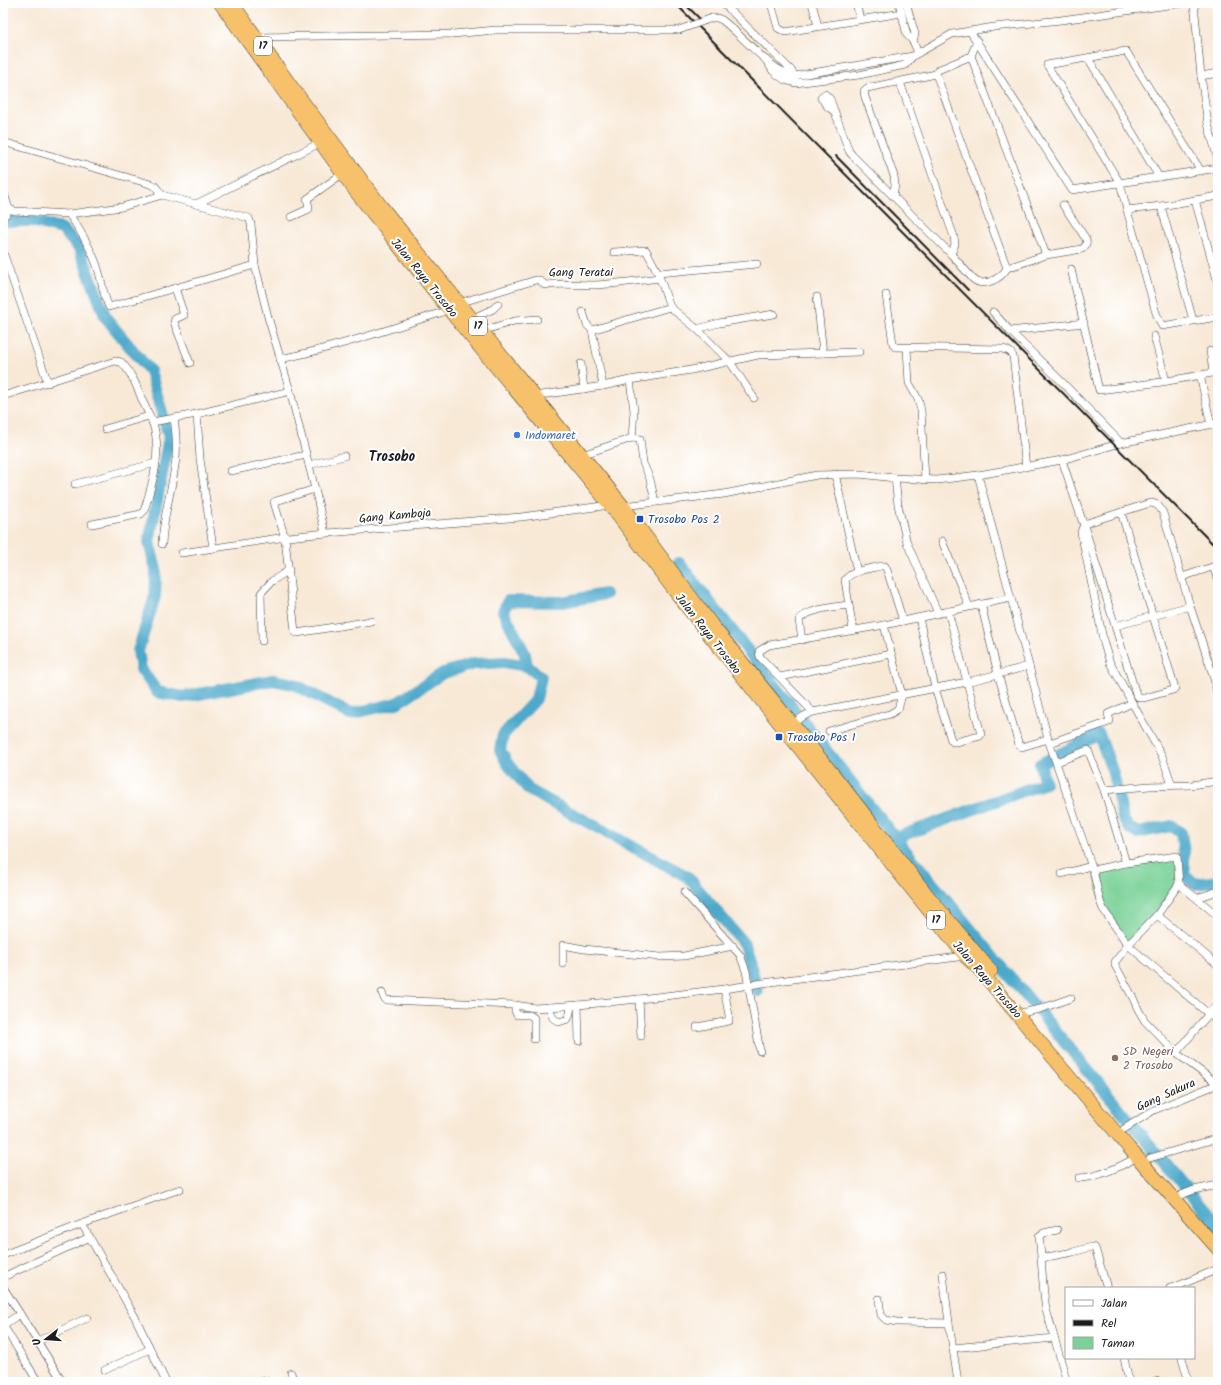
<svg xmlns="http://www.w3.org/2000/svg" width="1221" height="1385" font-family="Kalam,sans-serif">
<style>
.green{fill:#7ad298;stroke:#4b775a}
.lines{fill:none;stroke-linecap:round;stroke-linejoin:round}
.canal{stroke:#4da9cb;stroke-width:7}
.river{stroke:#4da9cb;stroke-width:12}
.street-casing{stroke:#3d3b38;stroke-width:8}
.highway-casing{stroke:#3d3b38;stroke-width:14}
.street{stroke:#fff;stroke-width:7}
.highway{stroke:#f6c16b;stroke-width:13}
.rail{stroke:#1c1c1c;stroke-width:2}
.street-bridge-casing{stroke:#3d3b38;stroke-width:8;stroke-linecap:butt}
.street-bridge{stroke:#fff;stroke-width:7}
.shop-dot{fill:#3f7fe0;stroke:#fff;stroke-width:1.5}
.transit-dot{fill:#1a4fb4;stroke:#fff;stroke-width:1.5}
.education-dot{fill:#8d6e63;stroke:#fff;stroke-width:1.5}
.labels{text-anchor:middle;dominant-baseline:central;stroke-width:4;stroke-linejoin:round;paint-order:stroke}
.shield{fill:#fff;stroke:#606060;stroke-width:1}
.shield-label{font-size:11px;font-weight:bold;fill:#1c1c1c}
.street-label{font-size:12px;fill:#1c1c1c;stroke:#fff}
.shop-label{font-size:12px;fill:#366cbe;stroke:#fff;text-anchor:start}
.transit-label{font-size:12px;fill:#164399;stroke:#fff;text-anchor:start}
.education-label{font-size:12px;fill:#785e54;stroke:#fff;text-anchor:start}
.quarter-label{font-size:14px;font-weight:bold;fill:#1c1c1c;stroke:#fff}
</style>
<rect width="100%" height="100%" fill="#fff"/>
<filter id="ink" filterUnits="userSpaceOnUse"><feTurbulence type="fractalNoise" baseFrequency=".025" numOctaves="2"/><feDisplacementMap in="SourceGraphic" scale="8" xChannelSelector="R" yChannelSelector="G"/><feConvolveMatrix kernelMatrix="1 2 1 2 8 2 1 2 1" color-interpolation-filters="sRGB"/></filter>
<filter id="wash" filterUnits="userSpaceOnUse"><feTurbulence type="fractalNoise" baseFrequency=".012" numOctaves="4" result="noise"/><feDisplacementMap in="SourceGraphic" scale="16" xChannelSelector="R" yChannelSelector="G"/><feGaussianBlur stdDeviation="0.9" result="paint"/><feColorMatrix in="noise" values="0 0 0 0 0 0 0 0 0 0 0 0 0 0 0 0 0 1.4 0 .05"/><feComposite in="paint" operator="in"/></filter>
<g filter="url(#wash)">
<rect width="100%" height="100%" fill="#f8e9d7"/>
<!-- green -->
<path class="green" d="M1177,857L1178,884L1155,914L1128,943L1101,901L1094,871Z"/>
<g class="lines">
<!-- canal -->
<path class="canal" d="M22,1350L43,1382"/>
<!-- river -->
<g class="river">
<path d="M3,217L9,221H32L62,229L79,248L106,318L150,371L169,437L149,542L156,570L155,596L138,651L141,669L157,692L183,697L273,680L294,684L350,714L397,703L443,673L474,664L504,662L527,666L541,677L536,699L503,735L500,750L507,763L529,790L688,877L744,944L758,991"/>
<path d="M679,563L895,838L1218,1227"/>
<path d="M527,666L525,654L503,611L508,601L562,602L605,594"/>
<path d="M895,838L1045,783L1040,764L1099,734L1113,773L1123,819L1129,828L1138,833L1171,826L1181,833L1184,852V874L1195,884L1218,881"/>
</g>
</g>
</g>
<g filter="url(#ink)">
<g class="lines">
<defs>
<g id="street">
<path d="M724,3L726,6L791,70L795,77"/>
<path d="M771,3L778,28L785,32L902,13"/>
<path d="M812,3L818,26"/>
<path d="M856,3L860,19"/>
<path d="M899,3L907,35L913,41L918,53"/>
<path d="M906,3L915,34L913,41"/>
<path d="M1194,3L1201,76L1218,73"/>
<path d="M712,18H717L722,20C742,35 770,71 794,76L913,56"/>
<path d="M970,31L1072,190L1218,168"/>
<path d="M257,37L453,34L496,30H679"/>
<path d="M977,41L971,56L1046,255"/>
<path d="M1088,58L1159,177"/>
<path d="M766,60L773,71L779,76L785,80L795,83L859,75L905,65L913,56L952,34L994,27L1061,20L1183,3"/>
<path d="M936,74L938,70L971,56"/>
<path d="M1201,76L1208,124L1218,160"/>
<path d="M900,82L954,237L955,244L951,254"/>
<path d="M835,112L828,107L821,98L823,95L825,94L830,99L849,151L852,155L951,254L973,279C983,288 1001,279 1007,268L936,74L867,88L864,91L865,97L894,176L895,185L893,196"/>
<path d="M3,142L147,183L155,186L162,195"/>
<path d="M1201,171L1126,51L1047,65L1120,183L1127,210L1156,313L1162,326L1218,317"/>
<path d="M3,190L9,209L7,213L3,217"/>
<path d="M1195,200L1218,283"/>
<path d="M3,203L9,209L15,211L69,214L122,207L162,195L249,218L251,224L255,265L268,317L290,391L315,489L325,533"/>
<path d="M196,204L320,143"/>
<path d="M1161,206L1193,320"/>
<path d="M1127,210L1161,206L1218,196"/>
<path d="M69,214C80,230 89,244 96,263C102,278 102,293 109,307L255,265"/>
<path d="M291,217L309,209V207L307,199L342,174"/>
<path d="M3,252L48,383"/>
<path d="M614,252L646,250L658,273"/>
<path d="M1007,268L1046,255L1082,249C1086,246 1087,244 1086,239L1063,205"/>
<path d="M1071,269L1099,390L1162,382L1212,373L1213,372L1210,351"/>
<path d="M175,288L184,315L175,319L174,322L190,363"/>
<path d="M886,295L893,344L895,347L1002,349C1007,350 1011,351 1013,356L1026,467"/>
<path d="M817,297L823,353"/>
<path d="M459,303L536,280H539L545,285C562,283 578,285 594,285C616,284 637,281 659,278"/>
<path d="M670,307L697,329L730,362L754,398"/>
<path d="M583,312L587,325L592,330"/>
<path d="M993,312L1010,331L1063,383L1121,443"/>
<path d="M471,319L493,309L498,304"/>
<path d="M697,329L719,323L774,314"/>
<path d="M482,331L514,321L537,319"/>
<path d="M1010,331L1084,323"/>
<path d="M1154,336L1166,381"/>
<path d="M907,348L909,383L918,399L921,410L925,480"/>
<path d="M280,359C338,347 393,328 449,310"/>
<path d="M581,364L584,389"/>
<path d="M1200,375L1211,425"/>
<path d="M603,386L592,330L670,307L658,273L757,264"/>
<path d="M3,396L115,361L121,362C132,373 137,387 143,402C146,408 149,414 152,421C163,451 153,482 144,511L141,514L92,524"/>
<path d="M534,396L603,386L630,380L691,370L758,355L859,352"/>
<path d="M197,414L200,459L213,548"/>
<path d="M152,422L197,414L290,391"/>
<path d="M105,429L149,416"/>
<path d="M632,438L640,439L643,463L650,479L655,502"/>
<path d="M582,455L632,438L634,411L630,380"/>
<path d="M1062,460L1087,535L1136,694L1139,698H1144L1173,690L1175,688L1121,512"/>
<path d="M309,465L344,456"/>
<path d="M231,471L306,455"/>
<path d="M835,474L857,572"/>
<path d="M978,475L1011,598"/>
<path d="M895,478L898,505L907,543L938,613"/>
<path d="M75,484L156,463"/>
<path d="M315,489L276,501L274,502L285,538L295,632L297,633L371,621"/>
<path d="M623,506L724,494L817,475L859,474L895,478L937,480L978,475L1062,460L1121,443L1218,423"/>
<path d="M1084,524L1081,532L1082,537L1104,644L1110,663L1162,756L1172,785"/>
<path d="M1084,524L1150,503C1157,503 1160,507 1163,513L1190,606L1213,675L1218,696"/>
<path d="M942,541L969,606"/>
<path d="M162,544C163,515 173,487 176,458C177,445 176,431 174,418"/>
<path d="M182,553L279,538L316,534L521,517L610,505"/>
<path d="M1182,577L1212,567L1214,569L1218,581"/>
<path d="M981,604L998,674L1019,745L1022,747L1048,739"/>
<path d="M919,618L935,688L951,740L953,742H956L980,736L981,734L948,611"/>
<path d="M1115,626L1190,606"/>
<path d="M853,630L845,580C852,570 870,569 881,566H885L887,570L903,621"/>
<path d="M802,640L799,620C807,609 835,607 848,605"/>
<path d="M262,641L261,593L272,581L289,570"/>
<path d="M780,677L891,654"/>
<path d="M813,712L760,657L759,651L769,645L884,625L1011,598L1029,666"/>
<path d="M792,724L804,716L813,712L967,682L1029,666L1048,739L1093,870L1100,901L1103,909L1128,945L1218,1022"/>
<path d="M829,731L882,716L890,714L898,709L902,695L884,625"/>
<path d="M1050,743L1109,722L1110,721L1108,714L1132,703"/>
<path d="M1057,762L1088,750L1104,790L1126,863"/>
<path d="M1104,790L1150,786L1191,785L1218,781"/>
<path d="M1093,870L1126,863L1177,856L1179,884L1157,915L1128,945L1115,962V965L1132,996L1139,1011L1145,1021L1176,1053L1218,1084"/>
<path d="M1062,874L1091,866"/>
<path d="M1179,884L1218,916"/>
<path d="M684,892L740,955L746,971L760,1051"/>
<path d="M1197,898L1218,891"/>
<path d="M1157,915L1218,965"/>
<path d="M563,964V945L584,949L660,957L684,956L733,946"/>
<path d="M382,993L384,998L386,1000L515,1005L535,1008L578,1005L639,999L724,989L763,983L965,956"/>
<path d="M639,999L641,1036"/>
<path d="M515,1005V1011L517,1015H530L534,1018V1039"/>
<path d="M578,1005L579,1041"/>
<path d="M549,1007L553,1018L559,1022L568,1019L570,1013L571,1006"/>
<path d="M1016,1014L1040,1009L1071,998"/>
<path d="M697,1027L729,1021V1015L724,989"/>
<path d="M1176,1053L1218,1003"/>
<path d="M1124,1129L1154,1110L1218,1084"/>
<path d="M1150,1158L1218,1138"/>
<path d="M1079,1178C1100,1177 1120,1167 1137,1157"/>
<path d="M1181,1195L1194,1190L1218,1185"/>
<path d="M82,1224L135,1317L166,1382"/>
<path d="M1057,1230L1044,1233L1039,1236C1042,1260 1042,1285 1046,1309L1067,1382"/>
<path d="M3,1255L82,1224L180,1189"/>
<path d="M1042,1258L1073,1252L1092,1247L1095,1248L1107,1288"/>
<path d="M943,1274L949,1323L958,1382"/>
<path d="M3,1277L90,1237"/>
<path d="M3,1287L63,1382"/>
<path d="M1170,1288L1180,1285L1218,1269"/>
<path d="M879,1299L881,1315L886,1320L897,1322L949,1323"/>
<path d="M3,1325L38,1382"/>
<path d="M3,1325L20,1314"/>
<path d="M38,1341L87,1318"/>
<path d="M953,1348L1054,1338"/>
<path d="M1124,1358L1129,1382"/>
<path d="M1182,1358L1189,1382"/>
<path d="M105,1370L150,1349"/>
<path d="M291,1373L294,1382"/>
<path d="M258,1382L265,1380L267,1382"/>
<path d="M1155,1382L1158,1381"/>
</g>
<g id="highway">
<path d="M220,3L356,192L449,310L610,505L686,606L965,956L978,968L1129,1148L1218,1249"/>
<path d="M232,3L294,90L381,206L623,506L712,625L837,779L929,897L991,971"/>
</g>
</defs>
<!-- street casing -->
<use href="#street" class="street-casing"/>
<!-- highway casing -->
<use href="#highway" class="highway-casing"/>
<!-- street -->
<use href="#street" class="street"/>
<!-- highway -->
<use href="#highway" class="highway"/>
<!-- rail -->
<g class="rail">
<path d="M675,3L1218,549"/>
<path d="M684,3L705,24"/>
<path d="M836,156L968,290"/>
</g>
<defs>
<path id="street-bridge" d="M679,30L712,18"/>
</defs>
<!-- street-bridge casing -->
<use href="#street-bridge" class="street-bridge-casing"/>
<!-- street-bridge -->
<use href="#street-bridge" class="street-bridge"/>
</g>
</g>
<!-- markers -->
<circle class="shop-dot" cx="517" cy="435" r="4"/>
<g class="transit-dot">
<rect x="636" y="515" width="8" height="8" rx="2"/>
<rect x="775" y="733" width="8" height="8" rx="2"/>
</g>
<circle class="education-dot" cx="1115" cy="1058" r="4"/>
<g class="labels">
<!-- shield labels -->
<g class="shield">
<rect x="254" y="37" width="18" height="18" rx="3"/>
<rect x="469" y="317" width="18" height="18" rx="3"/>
<rect x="927" y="911" width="18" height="18" rx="3"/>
</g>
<g class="shield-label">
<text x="263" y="46">17</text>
<text x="478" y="326">17</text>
<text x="936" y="920">17</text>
</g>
<!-- street labels -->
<g class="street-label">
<text x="581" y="272">Gang Teratai</text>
<text transform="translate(424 278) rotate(51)">Jalan Raya Trosobo</text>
<text transform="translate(395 516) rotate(-5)">Gang Kamboja</text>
<text transform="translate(708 634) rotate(52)">Jalan Raya Trosobo</text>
<text transform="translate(987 980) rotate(49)">Jalan Raya Trosobo</text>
<text transform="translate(1166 1095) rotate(-24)">Gang Sakura</text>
</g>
<!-- shop labels -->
<g class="shop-label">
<text x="525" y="435">Indomaret</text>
</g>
<!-- transit labels -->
<g class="transit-label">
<text x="648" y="519">Trosobo Pos 2</text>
<text x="787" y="737">Trosobo Pos 1</text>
</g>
<!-- education labels -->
<g class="education-label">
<text x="1123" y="1051">SD Negeri<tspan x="1123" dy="14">2 Trosobo</tspan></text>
</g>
<!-- quarter labels -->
<g class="quarter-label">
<text x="392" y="457">Trosobo</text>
</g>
</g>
<!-- margin -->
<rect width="1221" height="1385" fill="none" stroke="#fff" stroke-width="16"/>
<!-- legend -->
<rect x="1065" y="1287" width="130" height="72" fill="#ffffff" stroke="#a4a4a4"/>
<rect x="1073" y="1300" width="20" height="6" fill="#ffffff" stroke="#a4a4a4"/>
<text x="1101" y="1307" font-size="12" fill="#1c1c1c">Jalan</text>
<rect x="1073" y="1320" width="20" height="6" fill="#1c1c1c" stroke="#a4a4a4"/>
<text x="1101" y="1327" font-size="12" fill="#1c1c1c">Rel</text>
<rect x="1073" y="1337" width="20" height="12" fill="#7ad298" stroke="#a4a4a4"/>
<text x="1101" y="1347" font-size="12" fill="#1c1c1c">Taman</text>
<!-- north arrow -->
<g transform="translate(46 1339) rotate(253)" stroke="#ffffff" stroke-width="3" paint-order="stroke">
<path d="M0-3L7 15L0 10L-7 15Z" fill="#1c1c1c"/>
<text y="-6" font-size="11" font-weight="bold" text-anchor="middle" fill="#1c1c1c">U</text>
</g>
</svg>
